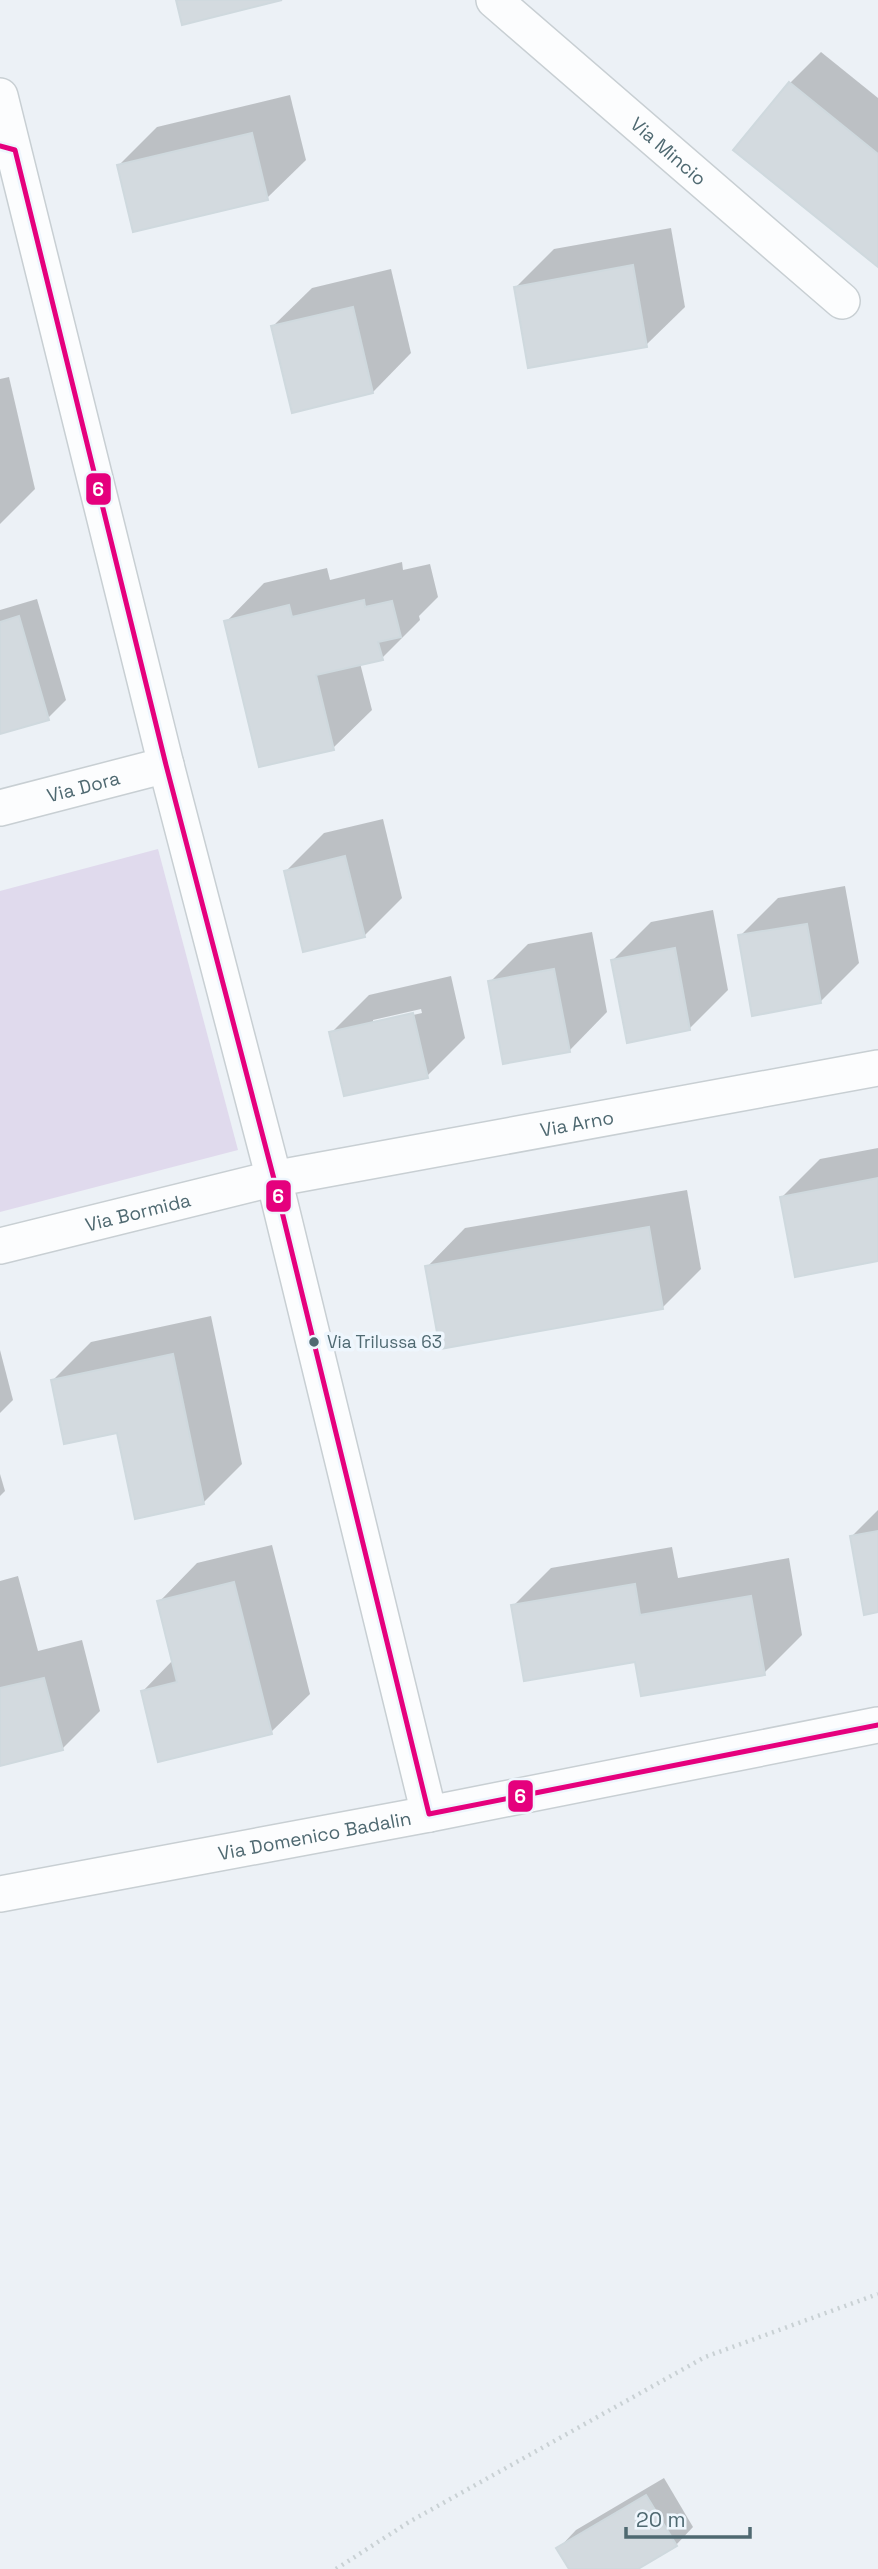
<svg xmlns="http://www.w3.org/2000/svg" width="878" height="2569" font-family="'Space Grotesk',sans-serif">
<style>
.green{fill:#e0daed}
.shadow{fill:#0003;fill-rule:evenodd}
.building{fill:#d3dadf;stroke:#cfd9de;stroke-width:2}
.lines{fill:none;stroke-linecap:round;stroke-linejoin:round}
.street-casing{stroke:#c8cfd3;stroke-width:38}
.path{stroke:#c9d1d4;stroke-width:4.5;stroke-dasharray:2 5;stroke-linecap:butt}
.street{stroke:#fcfdfe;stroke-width:35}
.bus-1-casing{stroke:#eef6fd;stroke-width:10}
.bus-1{stroke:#e5007d;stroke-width:5}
.bus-dot{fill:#4f6971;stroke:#eef6fd;stroke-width:2.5}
.labels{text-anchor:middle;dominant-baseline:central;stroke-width:7;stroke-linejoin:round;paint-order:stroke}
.bus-label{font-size:17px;fill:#4f6971;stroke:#eef6fd;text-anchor:start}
.street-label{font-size:19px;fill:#4f6971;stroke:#eef6fd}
.line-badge{stroke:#eef6fd;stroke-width:2.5}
.badge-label{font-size:19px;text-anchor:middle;font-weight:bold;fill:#fff}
</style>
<rect width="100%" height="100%" fill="#ecf1f6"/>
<!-- green -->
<path class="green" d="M158,849L238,1150L0,1212V891Z"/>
<!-- shadow -->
<g class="shadow">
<path d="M821,52L878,98V265L790,83Z"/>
<path d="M290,95L306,160L267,198L119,165L157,127Z"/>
<path d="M671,228L685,307L646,345L516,287L554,249Z"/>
<path d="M391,269L411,353L373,392L273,326L312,288Z"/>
<path d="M9,377L35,489L0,524V379Z"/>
<path d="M402,562L403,570L430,564L438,597L419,616L420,620L382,658L360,663L372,710L333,748L226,622L264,583L327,568L330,580Z"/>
<path d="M37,599L66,700L48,718L0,732V610Z"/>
<path d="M383,819L402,898L364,936L286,871L324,833Z"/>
<path d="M845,886L859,963L820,1002L740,936L778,898Z"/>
<path d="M713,910L728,990L689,1029L612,961L651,922Z"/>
<path d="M592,932L607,1012L569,1051L490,982L528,944Z"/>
<path d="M451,976L465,1038L427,1076L331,1033L369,995ZM421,1009L422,1013L373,1024V1020Z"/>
<path d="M878,1148V1259L782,1197L820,1159Z"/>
<path d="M687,1190L701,1269L663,1307L427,1267L465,1228Z"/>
<path d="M211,1316L242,1464L203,1503L119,1431L53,1380L91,1342Z"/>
<path d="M0,1350L13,1400L0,1413Z"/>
<path d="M0,1474L5,1491L0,1496Z"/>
<path d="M878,1510V1611L852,1536Z"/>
<path d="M272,1545L310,1694L271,1732L143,1691L173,1660L159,1602L197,1563Z"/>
<path d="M672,1547L678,1578L789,1558L802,1635L764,1673L636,1660L513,1606L551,1568Z"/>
<path d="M18,1576L38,1651L82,1640L100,1711L62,1749L0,1765V1581Z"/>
<path d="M664,2478L693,2527L676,2545L635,2569H571L559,2548L576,2530Z"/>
</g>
<!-- building -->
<g class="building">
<path d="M176,0H282L182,25Z"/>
<path d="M789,82L878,154V267L733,150Z"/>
<path d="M252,133L268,200L133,232L117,165Z"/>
<path d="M633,265L647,347L528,368L514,287Z"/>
<path d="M353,307L373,393L292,413L271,326Z"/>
<path d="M364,600L365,607L392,601L401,637L378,642L383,660L316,675L334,750L259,767L224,621L289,605L292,617Z"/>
<path d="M19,616L49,720L0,734V622Z"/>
<path d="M345,856L365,937L303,952L284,871Z"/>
<path d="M807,924L821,1003L752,1016L738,935Z"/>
<path d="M675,948L690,1030L627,1043L611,960Z"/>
<path d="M554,969L570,1052L503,1064L488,981Z"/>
<path d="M413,1013L428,1078L344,1096L329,1032Z"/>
<path d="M878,1178V1261L795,1277L780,1197Z"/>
<path d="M649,1227L663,1309L440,1349L425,1266Z"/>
<path d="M173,1354L204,1504L135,1519L117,1433L64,1444L51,1380Z"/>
<path d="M878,1531V1612L864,1615L850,1536Z"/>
<path d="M234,1582L272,1734L158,1762L141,1691L177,1682L157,1601Z"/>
<path d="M635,1584L640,1615L751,1596L765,1675L641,1696L635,1662L524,1681L511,1605Z"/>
<path d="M44,1678L63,1750L0,1766V1688Z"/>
<path d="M646,2495L677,2546L638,2569H569L556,2548Z"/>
</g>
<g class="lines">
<defs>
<g id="street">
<path id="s1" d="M494,0L842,301"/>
<path d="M0,96L166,765L274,1179L429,1814"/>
<path id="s2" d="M0,808L166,765"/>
<path id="s3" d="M0,1246L267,1180L878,1068"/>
<path id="s4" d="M0,1894L429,1814L878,1725"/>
</g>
</defs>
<!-- street casing -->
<use href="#street" class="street-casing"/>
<!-- path -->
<path class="path" d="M336,2569L409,2522L705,2357L878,2294"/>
<!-- street -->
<use href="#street" class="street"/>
<defs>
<path id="bus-1" d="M0,146L15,150L166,765L274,1179L429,1814L878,1725"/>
</defs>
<!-- bus-1 casing -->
<use href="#bus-1" class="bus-1-casing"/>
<!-- bus-1 -->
<use href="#bus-1" class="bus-1"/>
</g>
<!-- markers -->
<circle class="bus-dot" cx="314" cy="1342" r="6"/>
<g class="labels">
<!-- bus labels -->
<g class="bus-label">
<text x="327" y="1342">Via Trilussa 63</text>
</g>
<!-- street labels -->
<g class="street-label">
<text stroke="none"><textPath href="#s1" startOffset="231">Via Mincio</textPath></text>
<text stroke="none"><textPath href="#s2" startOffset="86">Via Dora</textPath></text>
<text stroke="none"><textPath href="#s3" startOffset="590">Via Arno</textPath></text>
<text stroke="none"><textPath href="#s3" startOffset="142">Via Bormida</textPath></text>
<text stroke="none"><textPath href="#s4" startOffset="320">Via Domenico Badalin</textPath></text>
</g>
</g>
<g class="line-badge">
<rect x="85" y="472" width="27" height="34" rx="7" fill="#e5007d"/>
<rect x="265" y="1179" width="27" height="34" rx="7" fill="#e5007d"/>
<rect x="507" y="1779" width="27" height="34" rx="7" fill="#e5007d"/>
</g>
<g class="badge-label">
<text x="98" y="496">6</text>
<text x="278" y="1203">6</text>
<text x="520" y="1803">6</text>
</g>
<!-- scale -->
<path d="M626 2527v10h124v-10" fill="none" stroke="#4f6971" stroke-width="3.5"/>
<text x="636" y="2527" font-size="21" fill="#4f6971" stroke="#eef6fd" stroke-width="5" paint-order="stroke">20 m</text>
</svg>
